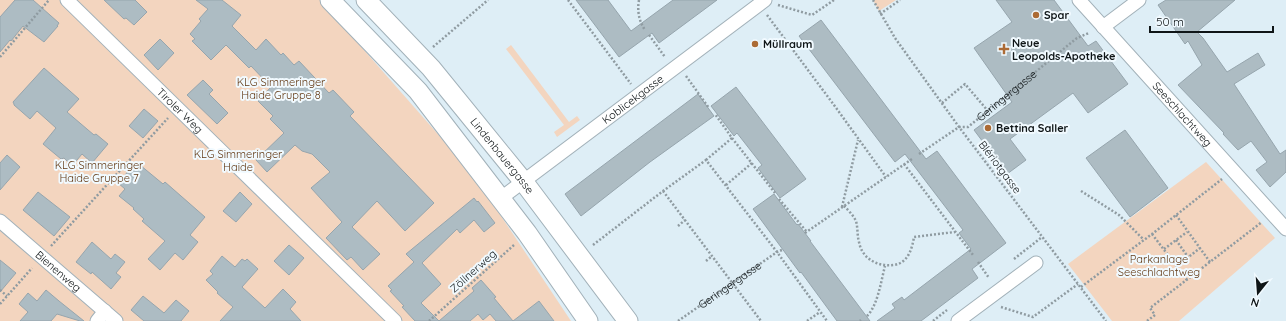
<svg xmlns="http://www.w3.org/2000/svg" width="1286" height="321" font-family="Quicksand,sans-serif">
<style>
.green{fill:#f3d5bf}
.building{fill:#adbcc3;stroke:#96a5ad}
.lines{fill:none;stroke-linecap:round;stroke-linejoin:round}
.street-casing{stroke:#a2b1b9;stroke-width:15}
.secondary-casing{stroke:#a2b1b9;stroke-width:21}
.path{stroke:#8f9ba1;stroke-width:2.5;stroke-dasharray:2 2;stroke-linecap:butt}
.street{stroke:#fff;stroke-width:13}
.secondary{stroke:#fff;stroke-width:19}
.poi-dot{fill:#ac6b35;stroke:#f1faff;stroke-width:1.5}
.labels{text-anchor:middle;dominant-baseline:central;stroke-width:4;stroke-linejoin:round;paint-order:stroke}
.poi-label{font-size:11px;font-weight:bold;fill:#0f1517;stroke:#f1faff;text-anchor:start}
.park-label{font-size:11px;fill:#633914;stroke:#f1faff}
.street-label{font-size:11px;fill:#0f1517;stroke:#f1faff}
</style>
<rect width="100%" height="100%" fill="#deeef6"/>
<!-- green -->
<g class="green">
<path d="M0,0H320L473,174L571,321H0Z"/>
<path d="M873,0H896L879,11Z"/>
<path d="M511,45L569,122L577,116L580,120L557,137L554,132L564,125L506,49Z"/>
<path d="M1206,162L1275,238L1179,321H1112L1068,264Z"/>
</g>
<!-- building -->
<g class="building">
<path d="M15,0H33L59,23L57,26H58L44,42L23,26L11,41L10,40L0,52V17Z"/>
<path d="M104,0H135L147,12L134,25L126,18L124,19Z"/>
<path d="M196,0H222L241,15L232,26L256,50L266,39L281,55L283,53L294,65L299,61L329,93L333,90L354,112L350,116L434,203L405,231L377,201L352,227L380,254L363,270L351,257L347,260L326,238L342,222L311,188L330,172L312,154L302,151L295,145L267,172L256,160L284,133L270,119L273,116L258,101L271,87L251,66L249,68L226,45L211,60L192,41L195,39L190,34L201,21L199,19L208,9Z"/>
<path d="M576,0H608L631,31L673,0H717L659,43L652,33L619,57Z"/>
<path d="M996,0H1054L1088,46L1096,41L1128,84L1088,113L1073,93L1010,139L1026,160L1007,174L974,130L1012,102L974,48L1012,22Z"/>
<path d="M1166,0H1235L1197,32L1203,38L1227,72L1258,53L1265,65L1234,84L1280,154L1286,150V172L1270,187L1256,170L1267,162L1251,141L1238,150L1223,134L1224,133L1178,85L1202,65L1188,41L1185,44L1158,5Z"/>
<path d="M821,20L926,159L937,151L1006,243L972,269L978,278L921,321H877L895,308L892,304L902,297L904,300L971,249L959,233L963,230L905,154L895,162L799,36Z"/>
<path d="M160,39L174,53L158,70L144,55Z"/>
<path d="M44,68L79,99L67,112L94,135L96,134L108,144L92,163L82,154L72,166L64,158L61,159L43,144L56,128L37,111L30,119L14,105V104L13,102Z"/>
<path d="M203,80L213,90L209,94L228,113L217,124L187,95Z"/>
<path d="M736,87L806,179L780,198L758,168L762,165L737,133L734,136L711,106Z"/>
<path d="M698,94L714,116L650,162L581,216L565,194Z"/>
<path d="M144,109L158,121L143,138L129,126Z"/>
<path d="M1125,130L1168,188L1130,217L1086,158Z"/>
<path d="M7,155L20,167L0,190V163Z"/>
<path d="M140,165L163,184L165,182L205,217L190,235L198,242L183,260L175,253L160,270L148,259L165,241L142,221L144,219L133,209L134,208L119,196L125,189L118,183L131,168L134,171Z"/>
<path d="M38,192L70,217L54,236L23,210Z"/>
<path d="M240,192L252,204L236,222L223,211Z"/>
<path d="M774,194L797,225L798,224L811,241H810L870,321H837L801,272L800,273L753,209Z"/>
<path d="M474,198L477,202L478,201L495,223L484,232L474,220L460,233L457,229L422,263L441,284L421,303L439,321L474,291L472,288L481,280L496,297L494,298L513,321L539,301L554,321H496L490,314L483,320L478,314L470,321H415L402,307L404,306L390,291L392,290L388,286L414,262L406,254Z"/>
<path d="M92,242L111,259L115,254L125,262L116,273L121,277L111,289L92,272L91,274L76,262Z"/>
<path d="M289,245L304,258L289,275L274,261Z"/>
<path d="M222,256L235,267L242,259L245,261L247,259L258,269L242,287L265,308L283,289L296,302L290,309L301,321H220L233,307L217,293L218,292L206,280L213,274L210,271Z"/>
<path d="M0,260L16,273L0,292Z"/>
<path d="M46,290L59,301L84,321H80L57,314L51,321H20L28,312L19,304L28,293L37,301Z"/>
<path d="M143,296L164,313L176,300L189,311L181,321H144L131,310Z"/>
</g>
<g class="lines">
<defs>
<g id="street">
<path id="s3" d="M67,0L395,321"/>
<path id="s4" d="M1079,0L1286,229"/>
<path d="M1103,27L1139,0"/>
<path id="s5" d="M500,199L765,0"/>
<path id="s6" d="M0,221L116,321"/>
<path d="M97,321L105,311"/>
<path d="M958,321L1036,263"/>
</g>
<g id="secondary">
<path d="M330,0L418,91L527,233L588,321"/>
<path id="s7" d="M366,0L431,68L523,181L628,321"/>
</g>
</defs>
<!-- street casing -->
<use href="#street" class="street-casing"/>
<!-- secondary casing -->
<use href="#secondary" class="secondary-casing"/>
<!-- path -->
<g class="path">
<path d="M568,0L631,84"/>
<path d="M639,0C637,11 639,21 645,30"/>
<path d="M873,0L895,38L959,127L1106,321"/>
<path d="M778,5L812,15L834,0"/>
<path d="M880,14L900,0"/>
<path d="M767,15L834,105L886,177"/>
<path d="M649,35L665,57"/>
<path d="M433,47L488,0"/>
<path d="M0,57L49,0"/>
<path d="M686,76L709,108"/>
<path d="M942,103L965,84L988,111"/>
<path d="M732,138L775,193"/>
<path id="s1" d="M919,154L959,127H968L1077,38L1089,33"/>
<path d="M706,160L732,138L715,114"/>
<path d="M904,164L973,255"/>
<path d="M726,185L752,163"/>
<path d="M663,191L761,321"/>
<path d="M1081,191L1119,215L1143,239"/>
<path d="M779,199L807,232"/>
<path d="M844,206C848,210 853,215 856,221C858,228 857,235 859,242C862,259 878,267 894,265C908,263 912,249 914,237L955,232"/>
<path d="M842,207L858,140"/>
<path d="M1176,215L1210,262"/>
<path d="M678,226L685,220"/>
<path d="M805,233L912,159"/>
<path d="M1152,234L1187,280"/>
<path d="M1176,240L1188,257"/>
<path d="M593,245L663,191L706,160L777,252L827,321"/>
<path d="M51,246L168,118"/>
<path d="M1164,249L1187,232"/>
<path d="M1014,259L1042,237"/>
<path d="M706,261L712,256"/>
<path d="M978,262L989,278"/>
<path d="M1177,266L1200,248"/>
<path d="M1081,287L1152,234L1222,179"/>
<path d="M0,290L7,296"/>
<path d="M0,304L32,268"/>
<path d="M1001,307L1033,317L1078,284"/>
<path d="M867,316C878,305 881,281 885,266"/>
<path d="M429,321L514,245"/>
<path id="s2" d="M678,321L777,252L782,250"/>
<path d="M807,321L820,312"/>
<path d="M860,321L861,320"/>
<path d="M933,321L947,310"/>
<path d="M1147,321L1155,315L1150,308L1262,222"/>
</g>
<!-- street -->
<use href="#street" class="street"/>
<!-- secondary -->
<use href="#secondary" class="secondary"/>
</g>
<!-- markers -->
<g class="poi-dot">
<circle cx="1036" cy="15" r="4"/>
<circle cx="755" cy="44" r="4"/>
<path d="M1002 43h4v4h4v4h-4v4h-4v-4h-4v-4h4z"/>
<circle cx="988" cy="128" r="4"/>
</g>
<g class="labels">
<!-- poi labels -->
<g class="poi-label">
<text x="1044" y="15">Spar</text>
<text x="1012" y="43">Neue<tspan x="1012" dy="13">Leopolds-Apotheke</tspan></text>
<text x="763" y="44">Müllraum</text>
<text x="996" y="128">Bettina Saller</text>
</g>
<!-- park labels -->
<g class="park-label">
<text x="281" y="82">KLG Simmeringer<tspan x="281" dy="13">Haide Gruppe 8</tspan></text>
<text x="238" y="154">KLG Simmeringer<tspan x="238" dy="13">Haide</tspan></text>
<text x="99" y="165">KLG Simmeringer<tspan x="99" dy="13">Haide Gruppe 7</tspan></text>
<text x="1159" y="259">Parkanlage<tspan x="1159" dy="13">Seeschlachtweg</tspan></text>
</g>
<!-- street labels -->
<g class="street-label">
<text stroke="none"><textPath href="#s1" startOffset="107">Geringergasse</textPath></text>
<text stroke="none"><textPath href="#s5" startOffset="166">Koblicekgasse</textPath></text>
<text stroke="none"><textPath href="#s3" startOffset="158">Tiroler Weg</textPath></text>
<text stroke="none"><textPath href="#s4" startOffset="154">Seeschlachtweg</textPath></text>
<text stroke="none"><textPath href="#s7" startOffset="207">Lindenbauergasse</textPath></text>
<text transform="translate(1000 167) rotate(53)">Blériotgasse</text>
<text stroke="none"><textPath href="#s6" startOffset="77">Bienenweg</textPath></text>
<text transform="translate(473 271) rotate(-42)">Zöllnerweg</text>
<text stroke="none"><textPath href="#s2" startOffset="63">Geringergasse</textPath></text>
</g>
</g>
<!-- north arrow -->
<g transform="translate(1258 293) rotate(197)" stroke="#f1faff" stroke-width="3" paint-order="stroke">
<path d="M0-3L7 15L0 10L-7 15Z" fill="#0f1517"/>
<text y="-6" font-size="11" font-weight="bold" text-anchor="middle" fill="#0f1517">N</text>
</g>
<!-- scale -->
<path d="M1150 26v6h123v-6" fill="none" stroke="#0f1517" stroke-width="2"/>
<text x="1156" y="26" font-size="12" fill="#0f1517" stroke="#f1faff" stroke-width="3" paint-order="stroke">50 m</text>
</svg>
